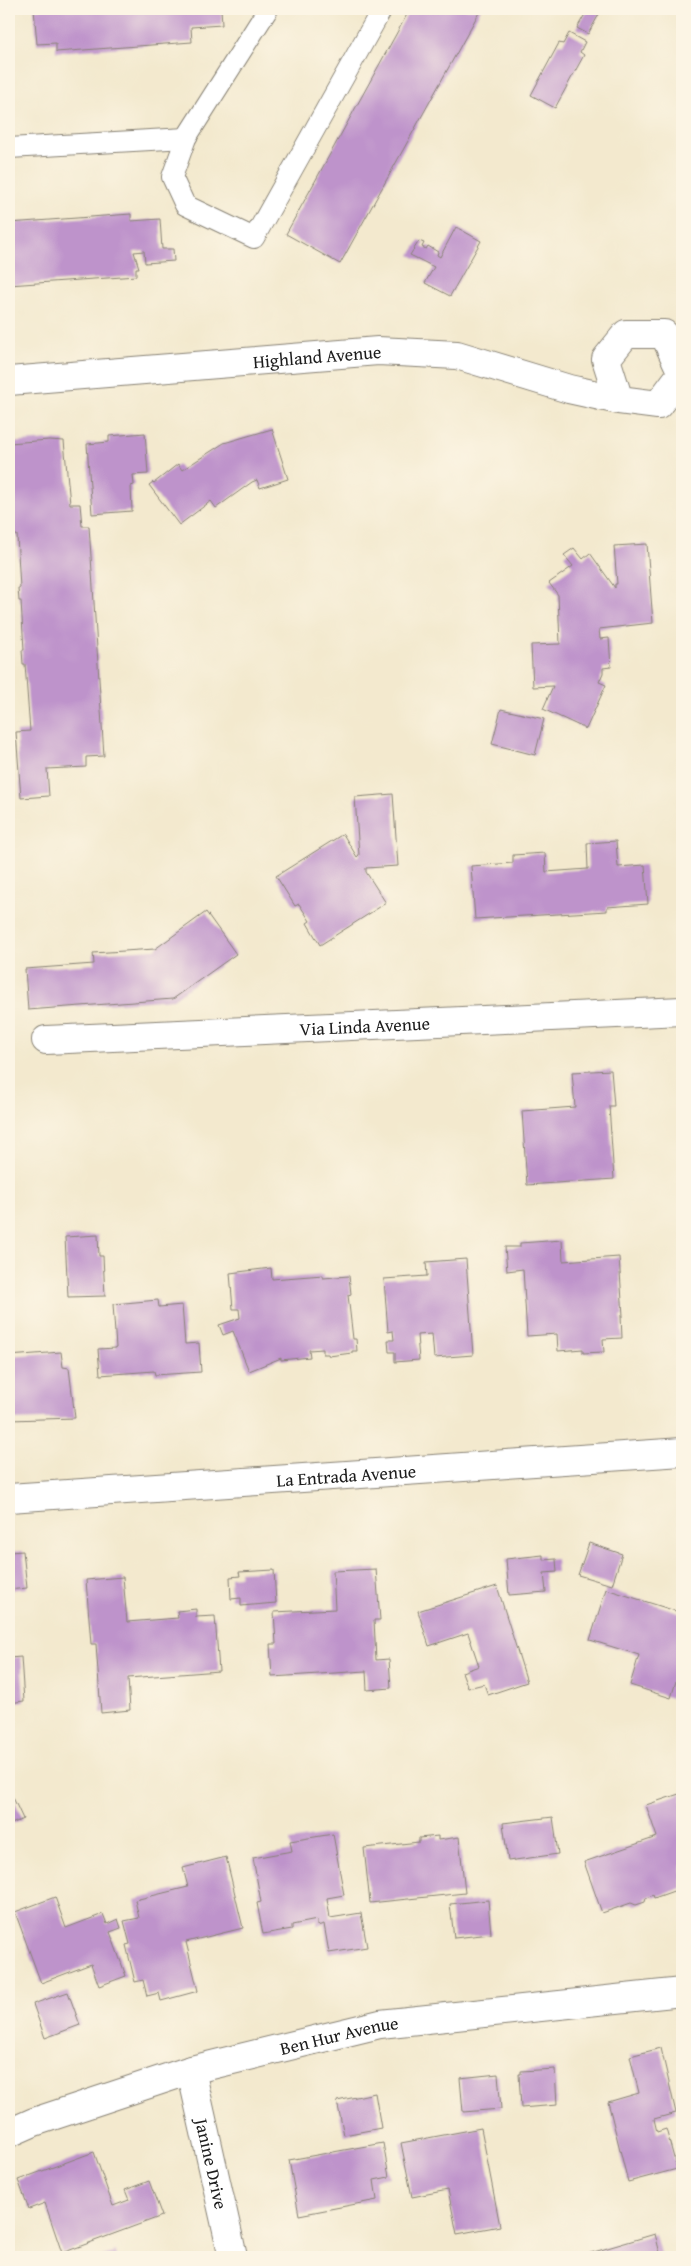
<svg xmlns="http://www.w3.org/2000/svg" width="691" height="2266" font-family="'Gentium Book Plus',serif">
<style>
.building{fill:#be93cb}
.lines{fill:none;stroke-linecap:round;stroke-linejoin:round}
.lane-casing{stroke:#888275;stroke-width:22}
.street-casing{stroke:#888275;stroke-width:30}
.lane{stroke:#fff;stroke-width:20}
.street{stroke:#fff;stroke-width:28}
.labels{text-anchor:middle;dominant-baseline:central;stroke-width:5;stroke-linejoin:round;paint-order:stroke}
.street-label{font-size:18px;fill:#1c1c1c;stroke:#fcf5e5}
</style>
<rect width="100%" height="100%" fill="#fcf5e5"/>
<filter id="ink" filterUnits="userSpaceOnUse"><feTurbulence type="fractalNoise" baseFrequency=".02" numOctaves="2"/><feDisplacementMap in="SourceGraphic" scale="10" xChannelSelector="R" yChannelSelector="G"/><feConvolveMatrix kernelMatrix="1 2 1 2 8 2 1 2 1" color-interpolation-filters="sRGB"/></filter>
<filter id="wash" filterUnits="userSpaceOnUse"><feTurbulence type="fractalNoise" baseFrequency=".0096" numOctaves="4" result="noise"/><feDisplacementMap in="SourceGraphic" scale="20" xChannelSelector="R" yChannelSelector="G"/><feGaussianBlur stdDeviation="1.12" result="paint"/><feColorMatrix in="noise" values="0 0 0 0 0 0 0 0 0 0 0 0 0 0 0 0 0 1.4 0 .05"/><feComposite in="paint" operator="in"/></filter>
<g filter="url(#wash)">
<rect width="100%" height="100%" fill="#f3e9ce"/>
<g id="blocks">
<!-- building -->
<g class="building">
<path d="M34,9H221L222,25L191,27L192,42L56,52V43L37,44Z"/>
<path d="M410,9H481L340,264L286,234Z"/>
<path d="M588,9H602L588,34L577,28Z"/>
<path d="M569,33L585,42L580,52L584,55L555,108L531,95L559,43L563,44Z"/>
<path d="M131,214V221L160,219L162,249H173L174,261L145,263L144,251L134,252L139,268H136V276L9,285V223Z"/>
<path d="M456,227L481,241L450,296L425,283L434,267L410,255L419,241L424,243L422,247L426,249L428,246L438,252L437,255L440,257Z"/>
<path d="M272,429L288,479L260,488L257,480L252,482L216,508L211,501L179,525L149,485L153,482L154,483L178,464L182,470L224,443Z"/>
<path d="M145,433L148,474L133,475L134,485L131,486L132,511L92,514L87,444L109,442V436Z"/>
<path d="M49,440L64,441L70,504H80L82,526H89L104,756L86,757V767L47,769L49,796L21,798L16,732L30,731L25,664H23L22,650H24L21,601H19L18,588H20L17,535L9,536V443Z"/>
<path d="M647,544L653,623L599,629L600,639L609,638L611,667L603,668V673L599,682L606,685L586,729L543,709L553,686L533,687L531,645L560,644L558,595L549,583L573,566L564,555L574,548L583,559L590,553L615,588V584H617L614,546Z"/>
<path d="M501,709L544,719L535,755L492,744Z"/>
<path d="M393,794L398,866L366,868V872L386,903L320,945L307,923L310,921L299,904L295,906L276,876L343,834L357,857L359,855L355,797Z"/>
<path d="M616,841L618,867L645,865L648,904L607,907V911L475,919L471,866L513,863V855L545,853L546,872L588,869L587,843Z"/>
<path d="M206,912L236,954L173,999L28,1010L25,969L94,964L93,953L155,949Z"/>
<path d="M611,1070L614,1106H609L614,1179L527,1185L522,1111L575,1107L572,1072Z"/>
<path d="M98,1235L99,1256H103L105,1296L68,1297L65,1237Z"/>
<path d="M562,1240L563,1261L619,1257L623,1316H621L622,1338L603,1339L604,1352L583,1353V1349L558,1351L557,1334L527,1336L523,1269L507,1271L505,1247H520V1243Z"/>
<path d="M466,1259L473,1355L434,1358L432,1334L417,1335L419,1360L395,1362V1352H389L388,1340H394L393,1331L388,1332L384,1279L427,1276L426,1262Z"/>
<path d="M271,1268L272,1279L323,1275V1278L349,1276L351,1294L348,1295L353,1339H356L357,1351H352V1353L329,1356L328,1354H323V1349L309,1350L310,1357L281,1360V1358L249,1371L233,1331L223,1335L219,1325L240,1318L239,1309H233L230,1273Z"/>
<path d="M158,1300L159,1307L182,1305L185,1344L199,1343L201,1372L155,1375L154,1371L100,1375L98,1349L116,1348L113,1304Z"/>
<path d="M61,1352L63,1367L69,1368L75,1418L10,1420L9,1356Z"/>
<path d="M589,1543L622,1554L612,1585L578,1575Z"/>
<path d="M23,1551L27,1588L9,1590V1552Z"/>
<path d="M543,1555V1560L556,1559L557,1572L544,1573L546,1592L509,1595L506,1559Z"/>
<path d="M376,1569L380,1620H374L376,1660L389,1659L391,1688L367,1690L366,1671L272,1677L270,1644H276L274,1612L335,1609L333,1571Z"/>
<path d="M274,1570L276,1603L241,1606V1598L231,1599L230,1577L240,1576L239,1572Z"/>
<path d="M123,1577L127,1622L178,1618L177,1611L196,1609V1617L215,1616L219,1671L128,1678L130,1710L101,1713L96,1644H91L86,1580Z"/>
<path d="M497,1586L527,1682L488,1695L484,1684L468,1688L462,1672L479,1666L468,1633L429,1646L418,1611Z"/>
<path d="M606,1589L682,1613V1661L671,1698L630,1685L639,1655L590,1640Z"/>
<path d="M21,1657L24,1701L9,1703V1658Z"/>
<path d="M9,1789L23,1819L9,1825Z"/>
<path d="M682,1793V1888L654,1898L653,1895L646,1898L645,1902L636,1905L631,1903L602,1913L584,1862L657,1837L646,1805Z"/>
<path d="M553,1817L558,1854L508,1861L503,1823Z"/>
<path d="M333,1834L344,1895L327,1898L330,1918L361,1913L367,1947L329,1953L324,1924L317,1926V1920L292,1925V1929L263,1934L257,1903L261,1902L253,1858L292,1851L290,1841Z"/>
<path d="M438,1836V1840L459,1837L465,1893L370,1903L364,1848L419,1842V1838Z"/>
<path d="M226,1857L243,1928L186,1942L198,1991L161,2001L159,1993L147,1996L143,1980L135,1982L126,1945L130,1944L124,1921L139,1918L135,1900L188,1887L183,1868Z"/>
<path d="M55,1897L66,1928L103,1914L107,1924L118,1919L121,1928L110,1932L126,1976L99,1986L91,1964L41,1983L15,1912Z"/>
<path d="M488,1900L491,1934L454,1938L450,1904Z"/>
<path d="M68,1992L80,2025L45,2038L33,2004Z"/>
<path d="M661,2048L676,2113L654,2119L657,2132L666,2129L677,2169L628,2182L608,2102L639,2093L630,2056Z"/>
<path d="M555,2069L557,2105L521,2108L519,2074H521V2071Z"/>
<path d="M498,2074L501,2109L463,2112L460,2078Z"/>
<path d="M375,2093L381,2128L344,2135L337,2101Z"/>
<path d="M481,2128L500,2226L457,2234L448,2190L412,2197L401,2143Z"/>
<path d="M383,2143L389,2177L374,2180L377,2200L299,2215L289,2160Z"/>
<path d="M94,2152L113,2206L129,2200L125,2190L149,2181L162,2216L62,2253L45,2203L29,2209L18,2180Z"/>
<path d="M655,2234L661,2257H577Z"/>
<path d="M116,2252L117,2257H99Z"/>
</g>
</g>
</g>
<g filter="url(#ink)">
<use href="#blocks" fill-opacity="0" stroke="#888275" stroke-width="1"/>
<g class="lines">
<defs>
<g id="lane">
<path d="M268,9L186,138L172,177L185,205L254,238L382,9"/>
<path d="M9,148L186,138"/>
</g>
<g id="street">
<path id="s1" d="M9,381L378,351L457,355L569,389L619,400L658,405L682,373L664,334H626L606,359L619,400"/>
<path id="s2" d="M46,1040L682,1011"/>
<path id="s3" d="M9,1498L682,1452"/>
<path id="s4" d="M191,2070L233,2257"/>
<path id="s5" d="M9,2133L34,2122L191,2070L380,2024L682,1992"/>
</g>
</defs>
<!-- lane casing -->
<use href="#lane" class="lane-casing"/>
<!-- street casing -->
<use href="#street" class="street-casing"/>
<!-- lane -->
<use href="#lane" class="lane"/>
<!-- street -->
<use href="#street" class="street"/>
</g>
</g>
<g class="labels">
<!-- street labels -->
<g class="street-label">
<text stroke="none"><textPath href="#s1" startOffset="309">Highland Avenue</textPath></text>
<text stroke="none"><textPath href="#s2" startOffset="319">Via Linda Avenue</textPath></text>
<text stroke="none"><textPath href="#s3" startOffset="338">La Entrada Avenue</textPath></text>
<text stroke="none"><textPath href="#s5" startOffset="345">Ben Hur Avenue</textPath></text>
<text stroke="none"><textPath href="#s4" startOffset="96">Janine Drive</textPath></text>
</g>
</g>
<!-- margin -->
<rect width="691" height="2266" fill="none" stroke="#fcf5e5" stroke-width="30"/>
</svg>
